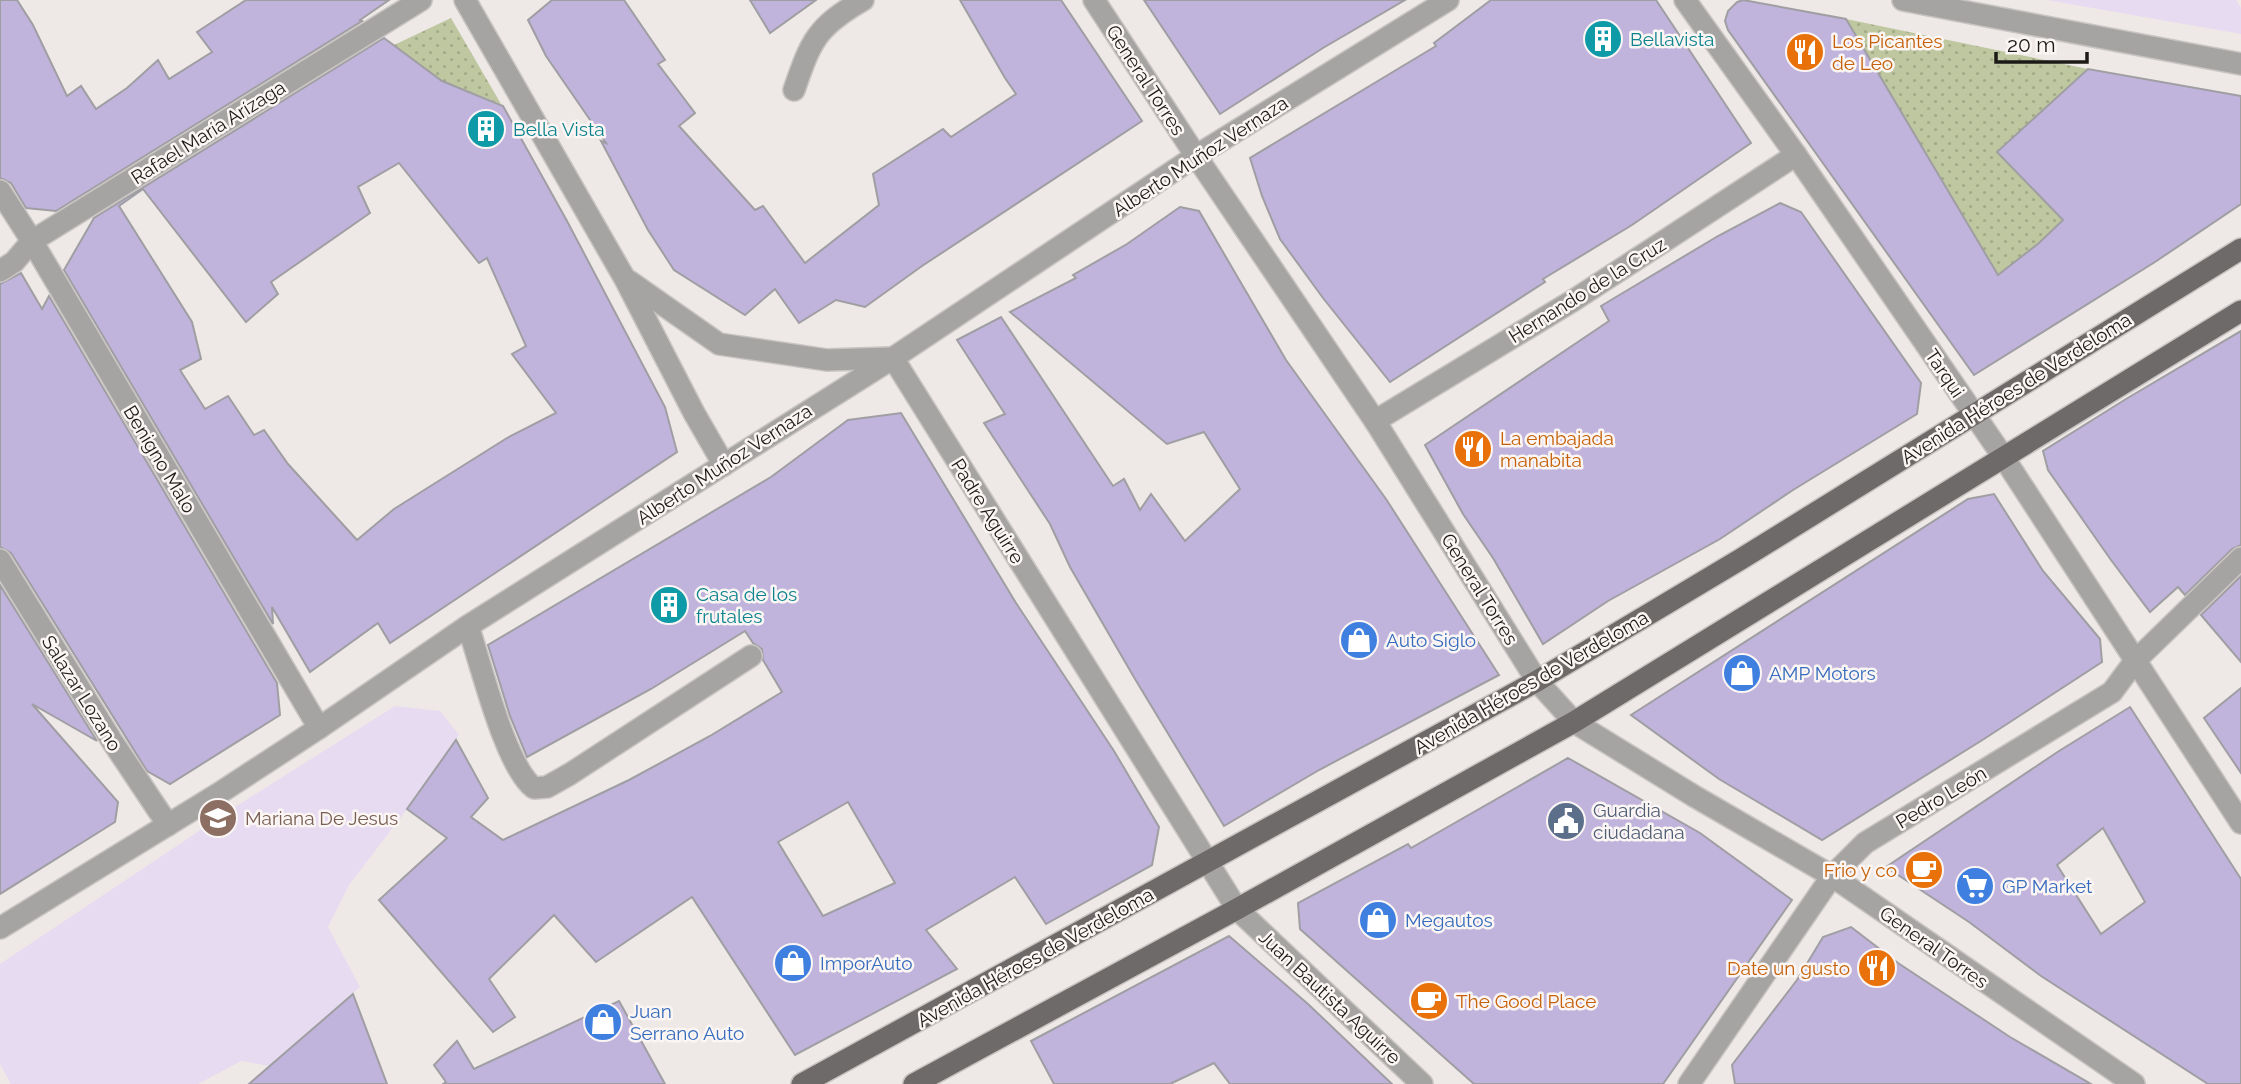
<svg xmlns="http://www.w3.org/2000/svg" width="2241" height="1084" font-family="Raleway,sans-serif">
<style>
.education{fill:#e6dbf0}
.grass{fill:url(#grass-dots)}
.building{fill:#c1b4dc;stroke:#9f9ea2;stroke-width:2;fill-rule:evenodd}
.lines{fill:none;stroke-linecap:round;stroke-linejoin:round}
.minor-casing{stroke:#c8c4c2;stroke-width:24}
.major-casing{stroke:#c8c4c2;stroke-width:24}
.minor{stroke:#a6a4a3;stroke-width:21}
.major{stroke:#6e6a69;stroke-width:21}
.labels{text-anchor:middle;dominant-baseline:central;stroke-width:5;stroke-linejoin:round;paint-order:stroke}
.culture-label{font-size:19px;fill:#0d838f;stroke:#fbf6f4;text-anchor:start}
.food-label{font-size:19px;fill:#c56008;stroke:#fbf6f4;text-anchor:start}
.street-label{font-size:19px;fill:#1c1a19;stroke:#fbf6f4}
.shop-label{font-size:19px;fill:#366cbe;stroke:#fbf6f4;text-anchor:start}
.service-label{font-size:19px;fill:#4e5e75;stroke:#fbf6f4;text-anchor:start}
.education-label{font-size:19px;fill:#785e54;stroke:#fbf6f4;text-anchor:start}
</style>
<defs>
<pattern id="grass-dots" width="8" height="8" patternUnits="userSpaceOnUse" patternTransform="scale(1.75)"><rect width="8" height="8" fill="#bec79f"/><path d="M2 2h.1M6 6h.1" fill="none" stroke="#a3aa88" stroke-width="1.8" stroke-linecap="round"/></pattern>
</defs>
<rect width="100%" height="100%" fill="#eee9e7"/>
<!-- education -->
<g class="education">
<path d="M2047,0H2236L2241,8V34Z"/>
<path d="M395,706L440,711L459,735L407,809L349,885L328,927L360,987L270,1066L241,1061L198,1084H11L0,1064V964L235,807Z"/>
</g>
<!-- grass -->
<g class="grass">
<path d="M451,18L501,104L442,81L394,45Z"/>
<path d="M1846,19L2088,69L1997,152L2063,219L2039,243L1998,275Z"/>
</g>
<!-- building -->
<g class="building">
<path d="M0,0H17L33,25L67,96L81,86L96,109L127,88L158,60L169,79L212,52L197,32L246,0H389L360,20L362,21L56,211L26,208L11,183L0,178Z"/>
<path d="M552,0H624L665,60L658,64L695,113L679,126L755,210L763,206L805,263L879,205L873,174L943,129L951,137L1016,94L1005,78L960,0H1061L1142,121L922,266L865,307L836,300L799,323L775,289L745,315L674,270L648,230L601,141L606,143L546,56L528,20Z"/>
<path d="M750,0H816L770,33Z"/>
<path d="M1144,0H1405L1323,48L1220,114Z"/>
<path d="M1491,0H1656L1751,143L1632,225L1543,279L1545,282L1390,382L1323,298L1280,239L1262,196L1250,158L1436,46L1434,43Z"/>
<path d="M1743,0L1846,19L1998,275L2039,243L2063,220L1997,152L2088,69L2241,96V204L2155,262L1974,375L1728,30L1725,21L1728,11L1737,2Z"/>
<path d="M384,38L442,81L503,106L567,221L665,407L677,452L390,643L378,623L310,672L272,607L273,624L64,270L94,218ZM399,163L479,263L487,258L526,346L512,354L556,413L507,438L394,509L357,540L288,464L264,430L254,435L228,396L205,409L180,370L201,359L192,322L119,206L143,189L246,322L278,294L271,282L370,213L358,187Z"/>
<path d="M1780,203L1801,212L1921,383L1917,414L1793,490L1720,539L1608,601L1543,644L1493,558L1463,514L1425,445L1609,321L1601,306L1718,236Z"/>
<path d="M1180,207L1199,211L1286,360L1386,499L1499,675L1319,770L1224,826L1135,679L1070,567L1050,524L984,423L1005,414L957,340L1001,317L1113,486L1124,479L1140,510L1151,494L1185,541L1240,489L1204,432L1167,444L1010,312L1076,278L1073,275L1127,244Z"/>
<path d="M21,273L42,309L49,296L277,683L280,715L170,784L147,771L11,553L0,547V284Z"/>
<path d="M2241,331V545L2232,549L2185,595L2178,587L2150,612L2111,560L2048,470L2043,451L2126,399Z"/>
<path d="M901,413L1016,603L1114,751L1159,827L1152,865L1046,924L1015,877L926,930L957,969L795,1055L692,897L596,962L554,915L489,979L515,1017L493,1032L379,900L447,838L407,809L456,740L488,798L471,817L503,840L629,780L710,736L782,692L763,660L762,649L753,643L745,631L651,689L527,757L510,716L488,645L771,477L848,420ZM848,802L895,883L823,916L778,842Z"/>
<path d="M1994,494L2043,571L2100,639L2102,662L1984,739L1822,840L1719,779L1631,715L1968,499Z"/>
<path d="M2241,576V662L2201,615Z"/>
<path d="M0,585L97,741L32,704L118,802L115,822L0,894Z"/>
<path d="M2241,688V773L2204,718Z"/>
<path d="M2130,707L2241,879V1084H2208L2041,976L1969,922L1886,867L2059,751ZM2103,828L2145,902L2101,934L2057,865Z"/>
<path d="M1568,758L1700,833L1792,900L1663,1084H1474L1300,929L1298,903L1408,844L1411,848Z"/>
<path d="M1851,927L1898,963L2010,1037L2091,1084H1735L1732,1065L1797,980L1823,937Z"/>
<path d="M1229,936L1308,1004L1392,1084H1230L1214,1063L1170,1084H1054L1031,1041Z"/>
<path d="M353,994L387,1084H249Z"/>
<path d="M619,1001L665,1084H443L446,1082L434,1065L457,1041L474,1069Z"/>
</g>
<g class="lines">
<defs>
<g id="minor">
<path d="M465,0L625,279L694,413L724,465"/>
<path d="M1094,0L1196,156L1375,421L1537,681L1574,722L1694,796L1832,876L2134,1084"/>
<path d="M1685,0L1796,155L2004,458L2241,823"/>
<path d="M1903,0L2241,64"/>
<path d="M794,90C811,41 816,27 863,0"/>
<path d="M0,191L32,241L319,728"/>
<path d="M0,271L14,262L32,241L421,0"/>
<path d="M629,281L719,344L827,360L891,358"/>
<path d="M893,358L1237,909L1422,1084"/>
<path d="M1375,421L1574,300L1796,155"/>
<path d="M0,560L112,741L168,825"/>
<path d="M468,626C481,664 505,766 534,788L547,787L570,774L751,656"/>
<path d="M0,928L218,794L319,728L468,626L893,358L1196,156L1448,0"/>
<path d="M1689,1084L1832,876L1865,843L2112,692L2135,661L2241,558"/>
</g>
<g id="major">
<path d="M802,1084L1537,681L1741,559L2241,249"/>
<path d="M914,1084L1237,909L1574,722L2241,311"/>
</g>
</defs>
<!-- minor casing -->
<use href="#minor" class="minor-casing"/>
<!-- major casing -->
<use href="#major" class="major-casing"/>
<!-- minor -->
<use href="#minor" class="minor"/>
<!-- major -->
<use href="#major" class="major"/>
</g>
<!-- icons -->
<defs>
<symbol id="building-disc" viewBox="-11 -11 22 22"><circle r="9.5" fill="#0f9aa8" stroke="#fbf6f4"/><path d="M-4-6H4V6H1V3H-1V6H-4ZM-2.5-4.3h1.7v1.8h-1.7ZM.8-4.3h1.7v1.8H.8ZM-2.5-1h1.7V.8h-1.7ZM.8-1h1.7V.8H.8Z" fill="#fff"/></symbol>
<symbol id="restaurant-disc" viewBox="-11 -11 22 22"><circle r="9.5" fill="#e8710a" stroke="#fbf6f4"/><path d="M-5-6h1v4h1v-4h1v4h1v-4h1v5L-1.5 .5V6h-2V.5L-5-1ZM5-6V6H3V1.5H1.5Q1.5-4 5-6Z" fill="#fff"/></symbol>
<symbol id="shop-disc" viewBox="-11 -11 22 22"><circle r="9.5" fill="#3f7fe0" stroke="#fbf6f4"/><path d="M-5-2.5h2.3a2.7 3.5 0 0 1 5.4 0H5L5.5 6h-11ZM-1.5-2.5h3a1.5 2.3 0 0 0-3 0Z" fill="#fff"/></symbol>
<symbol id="school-disc" viewBox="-11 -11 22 22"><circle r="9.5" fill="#8d6e63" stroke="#fbf6f4"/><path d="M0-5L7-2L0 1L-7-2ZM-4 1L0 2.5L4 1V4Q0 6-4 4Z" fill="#fff"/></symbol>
<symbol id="civic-disc" viewBox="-11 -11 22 22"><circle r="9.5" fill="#5c6f8a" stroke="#fbf6f4"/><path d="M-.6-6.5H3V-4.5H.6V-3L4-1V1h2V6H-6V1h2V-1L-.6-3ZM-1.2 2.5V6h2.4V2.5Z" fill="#fff"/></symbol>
<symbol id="cafe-disc" viewBox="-11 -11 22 22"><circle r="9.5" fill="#e8710a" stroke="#fbf6f4"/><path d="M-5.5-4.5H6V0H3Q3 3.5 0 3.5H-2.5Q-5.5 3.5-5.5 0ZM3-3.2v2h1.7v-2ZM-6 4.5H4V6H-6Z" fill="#fff"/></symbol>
<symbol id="supermarket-disc" viewBox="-11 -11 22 22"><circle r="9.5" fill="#3f7fe0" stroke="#fbf6f4"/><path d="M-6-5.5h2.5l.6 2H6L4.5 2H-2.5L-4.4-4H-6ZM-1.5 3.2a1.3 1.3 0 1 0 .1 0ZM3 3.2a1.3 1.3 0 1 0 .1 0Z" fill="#fff"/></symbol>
</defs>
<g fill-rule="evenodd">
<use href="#building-disc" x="1581" y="17" width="44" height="44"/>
<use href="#restaurant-disc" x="1783" y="30" width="44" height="44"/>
<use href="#building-disc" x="464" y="107" width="44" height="44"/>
<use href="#restaurant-disc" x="1451" y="427" width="44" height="44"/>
<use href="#building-disc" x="647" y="583" width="44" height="44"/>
<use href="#shop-disc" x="1337" y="618" width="44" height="44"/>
<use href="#shop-disc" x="1720" y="651" width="44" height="44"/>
<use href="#school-disc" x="196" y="796" width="44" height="44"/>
<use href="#civic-disc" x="1544" y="799" width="44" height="44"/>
<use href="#cafe-disc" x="1902" y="848" width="44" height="44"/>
<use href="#supermarket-disc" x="1953" y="864" width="44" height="44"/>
<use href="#shop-disc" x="1356" y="898" width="44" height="44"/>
<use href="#shop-disc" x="771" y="941" width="44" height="44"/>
<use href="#restaurant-disc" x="1855" y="946" width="44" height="44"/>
<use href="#cafe-disc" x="1407" y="979" width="44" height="44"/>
<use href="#shop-disc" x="581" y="1000" width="44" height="44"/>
</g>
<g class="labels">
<!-- culture labels -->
<g class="culture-label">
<text x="1630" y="39">Bellavista</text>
<text x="513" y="129">Bella Vista</text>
<text x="696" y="594">Casa de los<tspan x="696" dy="22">frutales</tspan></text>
</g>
<!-- food labels -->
<g class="food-label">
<text x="1832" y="41">Los Picantes<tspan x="1832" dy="22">de Leo</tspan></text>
<text x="1500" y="438">La embajada<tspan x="1500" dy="22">manabita</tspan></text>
<text x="1897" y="870" text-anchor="end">Frio y co</text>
<text x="1850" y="968" text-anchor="end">Date un gusto</text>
<text x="1456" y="1001">The Good Place</text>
</g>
<!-- street labels -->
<g class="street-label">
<text transform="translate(1146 80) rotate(57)">General Torres</text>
<text transform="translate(208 132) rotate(-32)">Rafael María Arízaga</text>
<text transform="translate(1200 156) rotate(-33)">Alberto Muñoz Vernaza</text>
<text transform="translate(1587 290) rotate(-32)">Hernando de la Cruz</text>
<text transform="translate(1945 373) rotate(56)">Tarqui</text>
<text transform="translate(2016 388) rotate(-32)">Avenida Héroes de Verdeloma</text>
<text transform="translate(160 459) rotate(59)">Benigno Malo</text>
<text transform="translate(724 464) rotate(-33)">Alberto Muñoz Vernaza</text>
<text transform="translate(988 511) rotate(58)">Padre Aguirre</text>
<text transform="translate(1480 589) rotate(58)">General Torres</text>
<text transform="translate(1531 682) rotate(-30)">Avenida Héroes de Verdeloma</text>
<text transform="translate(82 693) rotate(58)">Salazar Lozano</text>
<text transform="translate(1941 797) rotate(-31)">Pedro León</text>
<text transform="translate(1934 947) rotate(35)">General Torres</text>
<text transform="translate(1035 957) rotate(-29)">Avenida Héroes de Verdeloma</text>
<text transform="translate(1330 997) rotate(43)">Juan Bautista Aguirre</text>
</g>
<!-- shop labels -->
<g class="shop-label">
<text x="1386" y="640">Auto Siglo</text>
<text x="1769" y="673">AMP Motors</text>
<text x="2002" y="886">GP Market</text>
<text x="1405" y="920">Megautos</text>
<text x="820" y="963">ImporAuto</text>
<text x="630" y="1011">Juan<tspan x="630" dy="22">Serrano Auto</tspan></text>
</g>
<!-- service labels -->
<g class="service-label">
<text x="1593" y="810">Guardia<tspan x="1593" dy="22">ciudadana</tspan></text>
</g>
<!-- education labels -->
<g class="education-label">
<text x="245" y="818">Mariana De Jesus</text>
</g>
</g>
<!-- scale -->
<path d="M1996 52v10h91v-10" fill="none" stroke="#1c1a19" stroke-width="3.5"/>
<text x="2007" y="52" font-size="21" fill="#1c1a19" stroke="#fbf6f4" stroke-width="5" paint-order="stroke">20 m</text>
</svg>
